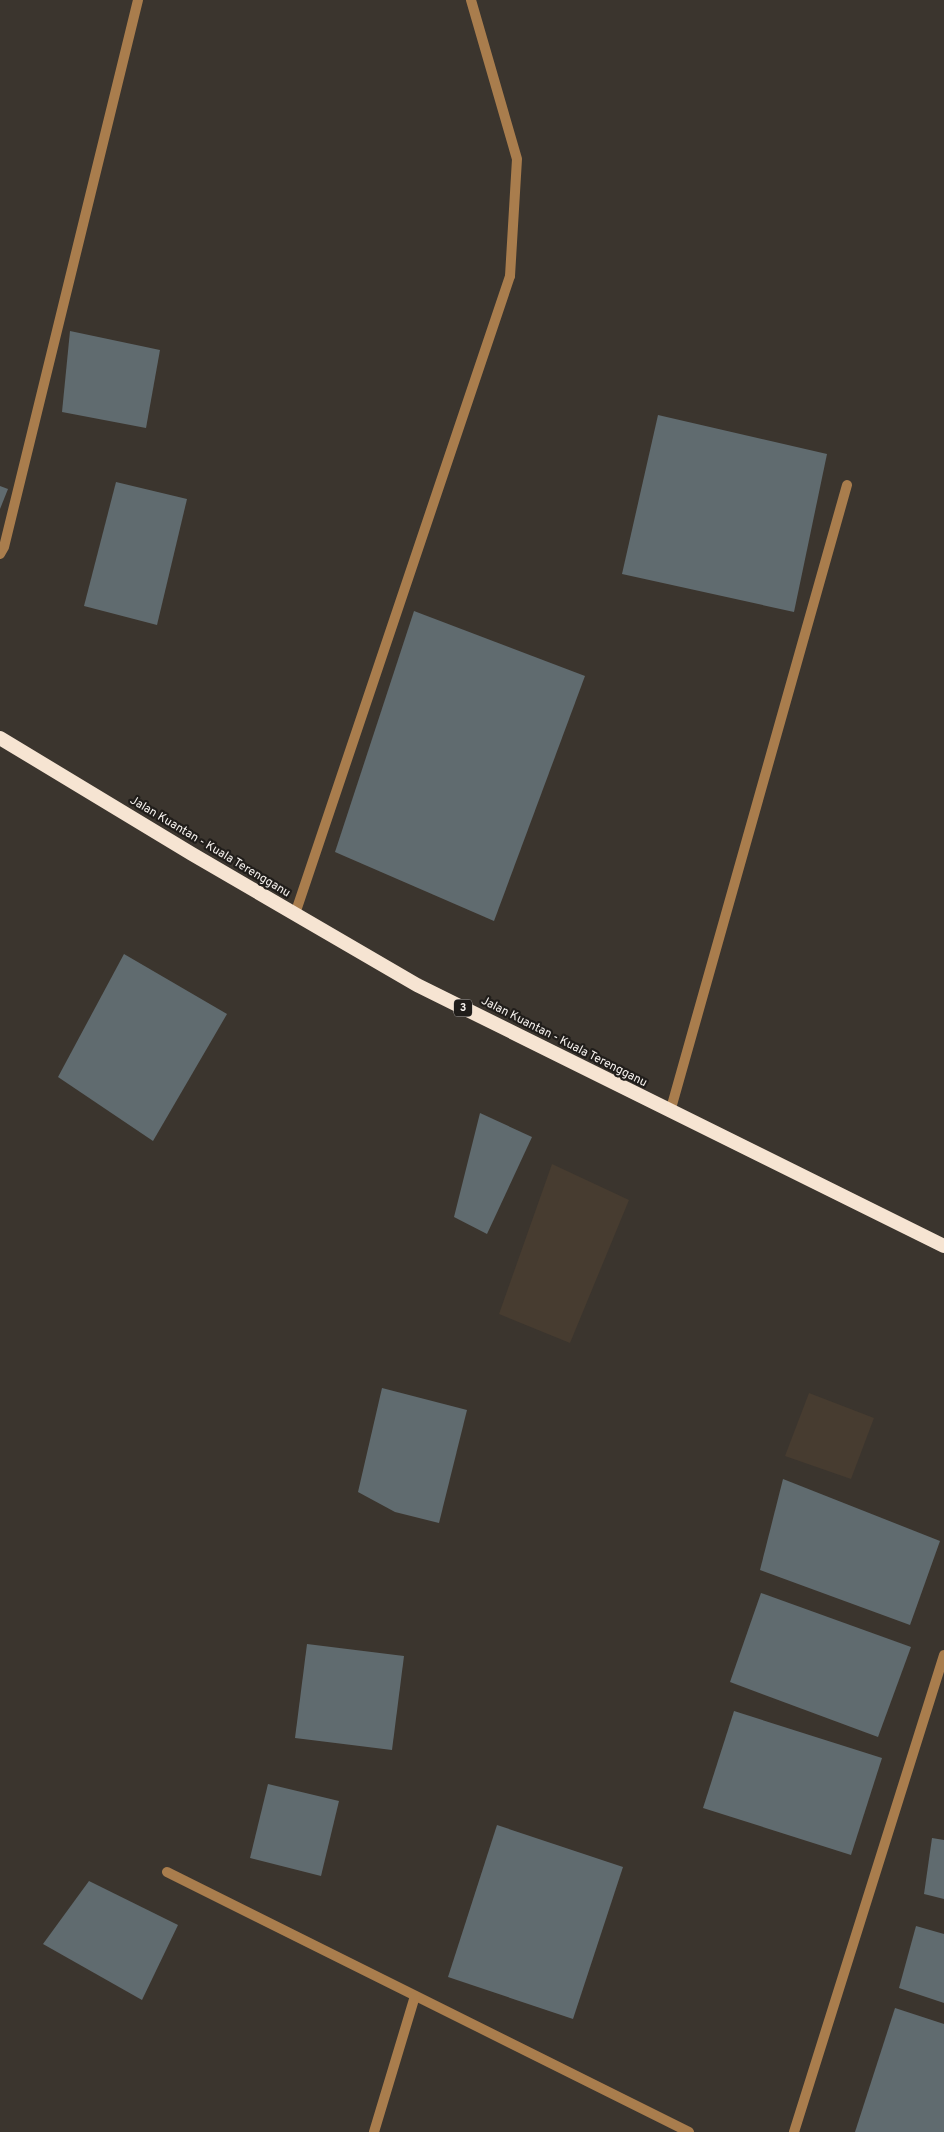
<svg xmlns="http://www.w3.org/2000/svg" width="944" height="2132" font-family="Overpass,sans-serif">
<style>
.built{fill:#473c30}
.building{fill:#606b6f}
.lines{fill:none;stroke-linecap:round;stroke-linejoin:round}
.service{stroke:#a97d4d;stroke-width:10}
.minor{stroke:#a97d4d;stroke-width:10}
.tertiary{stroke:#a97d4d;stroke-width:10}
.trunk{stroke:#f6e4d2;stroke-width:14}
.labels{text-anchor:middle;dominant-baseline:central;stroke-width:4.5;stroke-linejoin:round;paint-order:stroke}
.shield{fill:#201d1a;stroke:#b6b3af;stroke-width:1}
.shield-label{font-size:11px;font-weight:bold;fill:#f7f3ef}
.street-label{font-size:12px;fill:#f7f3ef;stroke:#201d1a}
</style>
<rect width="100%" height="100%" fill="#3b352e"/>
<!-- built -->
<g class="built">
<path d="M552,1164L629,1200L570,1343L499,1314Z"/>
<path d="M809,1393L874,1418L851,1479L785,1456Z"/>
</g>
<!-- building -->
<g class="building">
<path d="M70,331L160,350L146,428L62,412Z"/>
<path d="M658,415L827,454L794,612L622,574Z"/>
<path d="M116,482L187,499L157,625L84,606Z"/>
<path d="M0,486L8,489L0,509Z"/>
<path d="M414,611L585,676L494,921L335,852Z"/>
<path d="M124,954L227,1014L153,1141L58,1077Z"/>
<path d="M480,1113L532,1137L487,1234L454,1217Z"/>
<path d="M382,1388L467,1410L439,1523L395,1512L358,1492Z"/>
<path d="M783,1479L940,1541L910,1625L760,1570Z"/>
<path d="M761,1593L911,1647L878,1737L730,1682Z"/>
<path d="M307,1644L404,1656L392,1750L295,1738Z"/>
<path d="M734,1711L882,1758L851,1855L703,1808Z"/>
<path d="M268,1784L339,1801L321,1876L250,1858Z"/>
<path d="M497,1825L623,1867L573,2019L448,1977Z"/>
<path d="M932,1838L944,1840V1899L924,1894Z"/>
<path d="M89,1881L178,1925L142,2000L43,1944Z"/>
<path d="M916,1926L944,1934V2003L899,1988Z"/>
<path d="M895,2008L944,2024V2132H855Z"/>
</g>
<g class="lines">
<!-- service -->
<path class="service" d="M471,0L517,159L510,276"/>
<!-- minor -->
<g class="minor">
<path d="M0,554L4,547L138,0"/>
<path d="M295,914L510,276"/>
<path d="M670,1112L847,485"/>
<path d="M167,1872L689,2132"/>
<path d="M374,2132L415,1996"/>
</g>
<!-- tertiary -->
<path class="tertiary" d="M794,2132L944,1655"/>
<!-- trunk -->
<path class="trunk" d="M0,738L192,854L417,985L944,1246"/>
</g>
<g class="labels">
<!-- shield labels -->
<rect class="shield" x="454" y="999.5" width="18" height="17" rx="4"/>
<g class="shield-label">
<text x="463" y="1008">3</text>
</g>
<!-- street labels -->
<g class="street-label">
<text transform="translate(210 847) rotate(31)">Jalan Kuantan - Kuala Terengganu</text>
<text transform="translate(564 1042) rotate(27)">Jalan Kuantan - Kuala Terengganu</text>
</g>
</g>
</svg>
